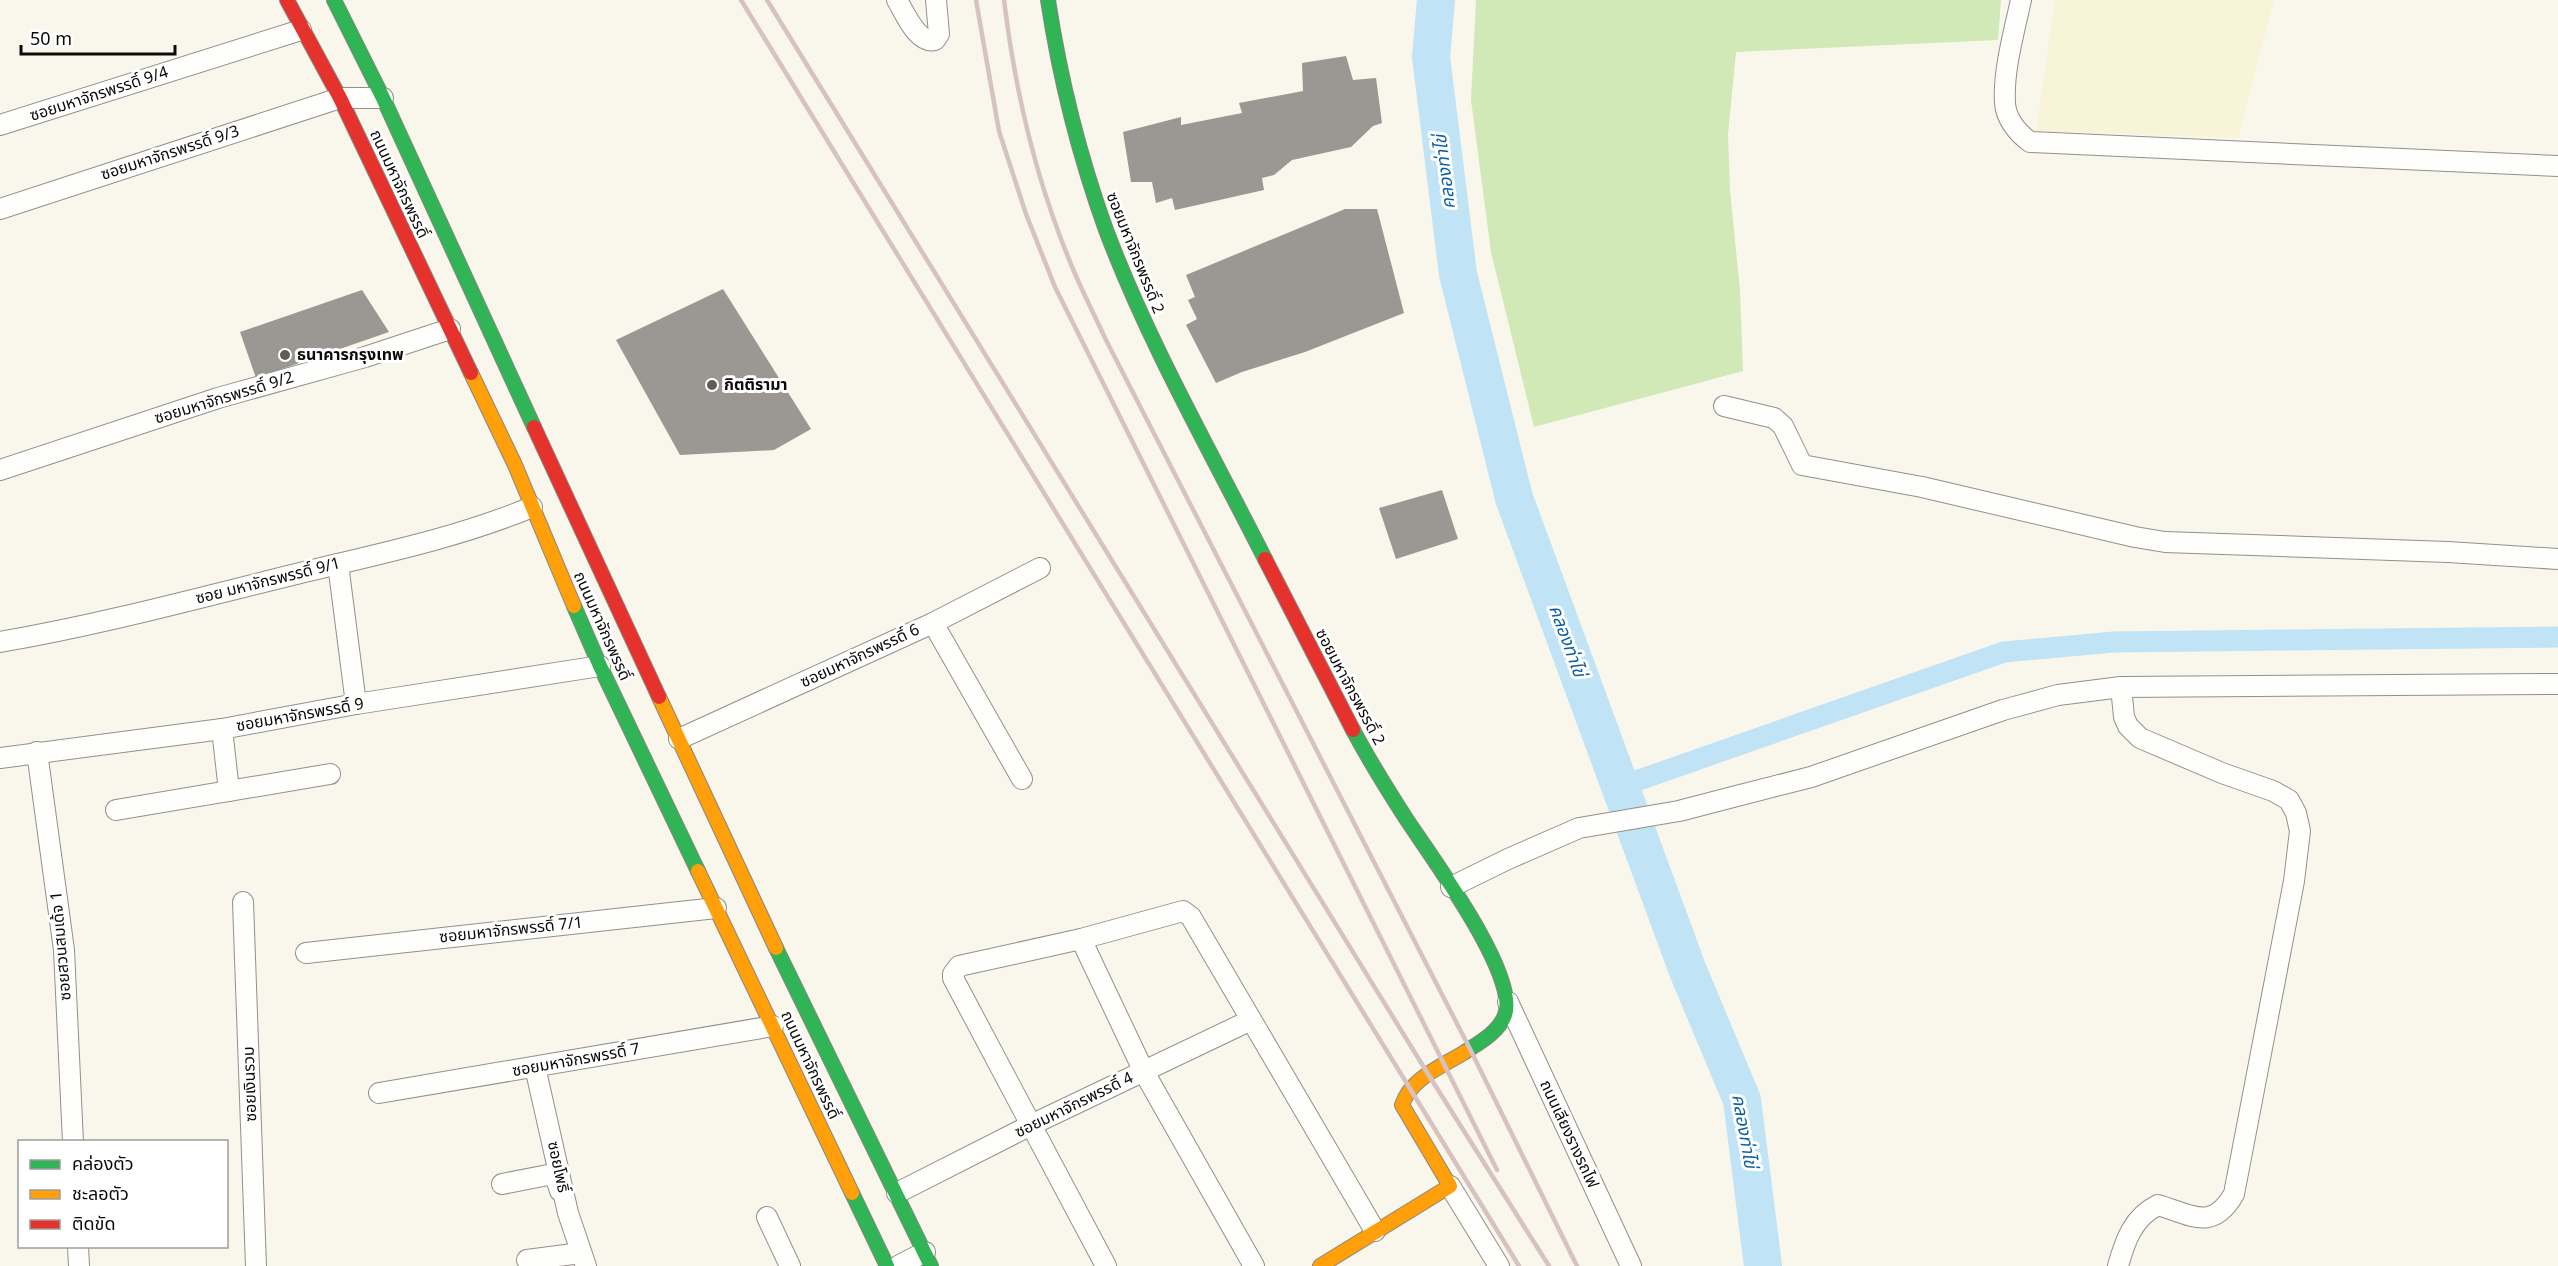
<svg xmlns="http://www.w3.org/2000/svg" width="2558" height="1266" font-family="Georgia,'Noto Sans Thai',serif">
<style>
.farmland{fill:#f8f4d7}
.forest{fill:#d1e8b7}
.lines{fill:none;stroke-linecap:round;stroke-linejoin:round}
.canal{stroke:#c0e3f6;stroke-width:21}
.river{stroke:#c0e3f6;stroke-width:38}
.building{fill:#9b9893}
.street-casing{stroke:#92908c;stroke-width:22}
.fast-casing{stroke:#888782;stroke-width:16}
.slow-casing{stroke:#888782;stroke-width:16}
.jam-casing{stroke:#888782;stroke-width:16}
.street{stroke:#fefefc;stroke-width:20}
.fast{stroke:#30b455;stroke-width:14}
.slow{stroke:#ff9f0a;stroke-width:14}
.jam{stroke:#e5322d;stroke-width:14}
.rail{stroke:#d7c2c2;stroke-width:4.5}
.poi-dot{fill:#5e5d59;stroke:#fff;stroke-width:2}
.labels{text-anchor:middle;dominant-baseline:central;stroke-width:6;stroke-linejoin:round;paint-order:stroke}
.street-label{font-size:16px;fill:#0a0a0a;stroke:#fff}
.poi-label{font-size:16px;font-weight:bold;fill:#0a0a0a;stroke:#fff;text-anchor:start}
.water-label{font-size:18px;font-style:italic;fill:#0c60a3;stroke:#fff}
</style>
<rect width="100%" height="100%" fill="#f9f6ec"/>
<!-- farmland -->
<path class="farmland" d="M2055,0H2274L2238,138L2036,131Z"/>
<!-- forest -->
<path class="forest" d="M1476,0H2001L1998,40L1736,52L1728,134L1730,190L1740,291L1743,371L1534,427L1491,252L1471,100Z"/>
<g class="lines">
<!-- canal -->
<path class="canal" d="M1619,787L2004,652L2114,642L2558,637"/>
<!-- river -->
<path class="river" d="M1436,0L1431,57L1458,274L1514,498L1688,971L1742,1100L1763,1266"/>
</g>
<!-- building -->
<g class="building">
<path d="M1346,56L1353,80L1376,78L1382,123L1373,126L1351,147L1292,160L1274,175L1262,178L1264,190L1175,210L1172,198L1156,203L1152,182H1131L1123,132L1181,117V125L1242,113L1239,103L1303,91L1302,63Z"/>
<path d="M1345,209H1377L1404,313L1305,352L1242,372L1216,383L1186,325L1197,319L1188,300L1195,297L1186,275Z"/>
<path d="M723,289L811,429L774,450L680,455L616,340Z"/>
<path d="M362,290L389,332L256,378L240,332Z"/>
<path d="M1442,490L1458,539L1396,559L1379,508Z"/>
</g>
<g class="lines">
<defs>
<g id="street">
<path d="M897,0C905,13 917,44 935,40L939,34L936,0"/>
<path d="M2021,0C2014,32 2003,71 2005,103C2006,119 2018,133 2030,142L2558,166"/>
<path d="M0,125L301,30"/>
<path d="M0,209L340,98H383"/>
<path d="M1724,406L1774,418L1783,426L1802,465L1922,487L2135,537L2165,542L2448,552L2558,559"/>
<path d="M0,470L218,398L365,357L450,329"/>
<path d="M338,564L356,704"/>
<path d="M933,623L1022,779"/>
<path d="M0,642C99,625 195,599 292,575C373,555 455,539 532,507"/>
<path d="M222,729L229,791"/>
<path d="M679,739L933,623L1040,568"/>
<path d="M37,752L64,950L73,1142"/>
<path d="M0,758L222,729L356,704L600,666"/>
<path d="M116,810L330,774"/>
<path d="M1451,887L1508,859L1579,828L1679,811L1729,798L1811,777L2003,710L2058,695L2121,687L2558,684"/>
<path d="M243,902L256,1266"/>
<path d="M1081,939L1144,1072L1254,1266"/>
<path d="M306,953L716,908"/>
<path d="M1508,1002L1631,1266"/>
<path d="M535,1067L568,1213L586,1266"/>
<path d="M379,1093L773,1026"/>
<path d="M502,1184L548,1175L556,1178L560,1191"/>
<path d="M1450,1186L1499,1266"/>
<path d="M897,1193L1031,1125L1251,1020"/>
<path d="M767,1217L790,1266"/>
<path d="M78,1246L79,1266"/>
<path d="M527,1260L581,1253"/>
<path d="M898,1266L925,1252"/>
<path d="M1106,1266L953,978V974L959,966L1081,939L1183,911L1191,917L1375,1231"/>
<path d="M2118,1266C2125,1241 2133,1217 2158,1205C2192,1215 2212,1232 2234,1194L2294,881L2300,831L2296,813L2289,800L2273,791L2222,773L2140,738L2128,726L2124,717L2121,687"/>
</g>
<g id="fast">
<path d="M334,0L383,98L534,427"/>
<path d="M1048,0C1060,79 1079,155 1106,230C1149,344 1210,450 1265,559"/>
<path d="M574,606L600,666L698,871"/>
<path d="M1353,730C1369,760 1387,789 1405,817C1429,854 1519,974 1505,1015C1499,1032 1479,1043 1465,1052"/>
<path d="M776,948L931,1266"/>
<path d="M852,1193L887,1266"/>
</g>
<g id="slow">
<path d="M471,373L515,465L574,606"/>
<path d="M659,697L776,948"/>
<path d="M698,871L852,1193"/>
<path d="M1320,1266L1450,1186L1402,1105C1411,1078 1441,1067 1465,1052"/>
</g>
<g id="jam">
<path d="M287,0L340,98L471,373"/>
<path d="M534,427L659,697"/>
<path d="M1265,559L1353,730"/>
</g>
</defs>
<!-- street casing -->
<use href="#street" class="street-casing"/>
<!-- fast casing -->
<use href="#fast" class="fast-casing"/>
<!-- slow casing -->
<use href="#slow" class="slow-casing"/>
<!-- jam casing -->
<use href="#jam" class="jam-casing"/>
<!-- street -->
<use href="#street" class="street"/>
<!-- fast -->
<use href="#fast" class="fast"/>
<!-- slow -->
<use href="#slow" class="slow"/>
<!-- jam -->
<use href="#jam" class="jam"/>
<!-- rail -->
<g class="rail">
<path d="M741,0L1519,1266"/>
<path d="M767,0L1428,1074L1549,1266"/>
<path d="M976,0L999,131L1026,214L1055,287L1497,1170"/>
<path d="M1004,0C1015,91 1037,184 1073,269C1083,293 1095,316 1106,340L1470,1049L1577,1266"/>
</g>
</g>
<!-- markers -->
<g class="poi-dot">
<circle cx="285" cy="355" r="6"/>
<circle cx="712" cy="385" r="6"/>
</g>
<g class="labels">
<!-- street labels -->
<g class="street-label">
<text transform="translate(99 94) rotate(-18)">ซอยมหาจักรพรรดิ์ 9/4</text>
<text transform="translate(170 153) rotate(-18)">ซอยมหาจักรพรรดิ์ 9/3</text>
<text transform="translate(399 184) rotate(65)">ถนนมหาจักรพรรดิ์</text>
<text transform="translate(1135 253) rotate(68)">ซอยมหาจักรพรรดิ์ 2</text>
<text transform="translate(224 398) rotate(-17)">ซอยมหาจักรพรรดิ์ 9/2</text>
<text transform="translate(268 581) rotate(-14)">ซอย มหาจักรพรรดิ์ 9/1</text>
<text transform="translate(602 626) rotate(66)">ถนนมหาจักรพรรดิ์</text>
<text transform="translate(860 656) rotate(-25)">ซอยมหาจักรพรรดิ์ 6</text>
<text transform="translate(1350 687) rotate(62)">ซอยมหาจักรพรรดิ์ 2</text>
<text transform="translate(300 715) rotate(-10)">ซอยมหาจักรพรรดิ์ 9</text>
<text transform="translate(511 930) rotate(-6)">ซอยมหาจักรพรรดิ์ 7/1</text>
<text transform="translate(61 946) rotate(-95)">ซอยสวนสมเด้จ 1</text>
<text transform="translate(576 1060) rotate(-10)">ซอยมหาจักรพรรดิ์ 7</text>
<text transform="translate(810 1065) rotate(65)">ถนนมหาจักรพรรดิ์</text>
<text transform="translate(250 1084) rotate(-92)">ซอยเงินรวม</text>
<text transform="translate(1074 1105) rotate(-26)">ซอยมหาจักรพรรดิ์ 4</text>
<text transform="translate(1569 1134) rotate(65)">ถนนเลียงรางรถไฟ</text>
<text transform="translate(558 1167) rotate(78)">ซอยโพธิ์</text>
</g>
<!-- poi labels -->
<g class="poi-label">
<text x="297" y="355">ธนาคารกรุงเทพ</text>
<text x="724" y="385">กิตติรามา</text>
</g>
<!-- water labels -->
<g class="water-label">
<text transform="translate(1445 172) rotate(-97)">คลองท่าไข่</text>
<text transform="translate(1567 641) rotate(70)">คลองท่าไข่</text>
<text transform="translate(1744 1131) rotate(80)">คลองท่าไข่</text>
</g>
</g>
<!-- legend -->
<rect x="18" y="1140" width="210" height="108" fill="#ffffff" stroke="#9d9d9d" stroke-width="1.5"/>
<rect x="30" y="1160" width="30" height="9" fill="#30b455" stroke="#9d9d9d" stroke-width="1.5"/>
<text x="72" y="1170" font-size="18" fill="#0a0a0a">คล่องตัว</text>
<rect x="30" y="1190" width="30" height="9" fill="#ff9f0a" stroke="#9d9d9d" stroke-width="1.5"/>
<text x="72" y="1200" font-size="18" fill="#0a0a0a">ชะลอตัว</text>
<rect x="30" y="1220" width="30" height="9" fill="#e5322d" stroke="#9d9d9d" stroke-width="1.5"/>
<text x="72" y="1230" font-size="18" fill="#0a0a0a">ติดขัด</text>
<!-- scale -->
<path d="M21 45v9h154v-9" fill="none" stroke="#0a0a0a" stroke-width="3"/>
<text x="30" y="45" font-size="18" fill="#0a0a0a" stroke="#ffffff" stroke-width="4.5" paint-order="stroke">50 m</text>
</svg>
